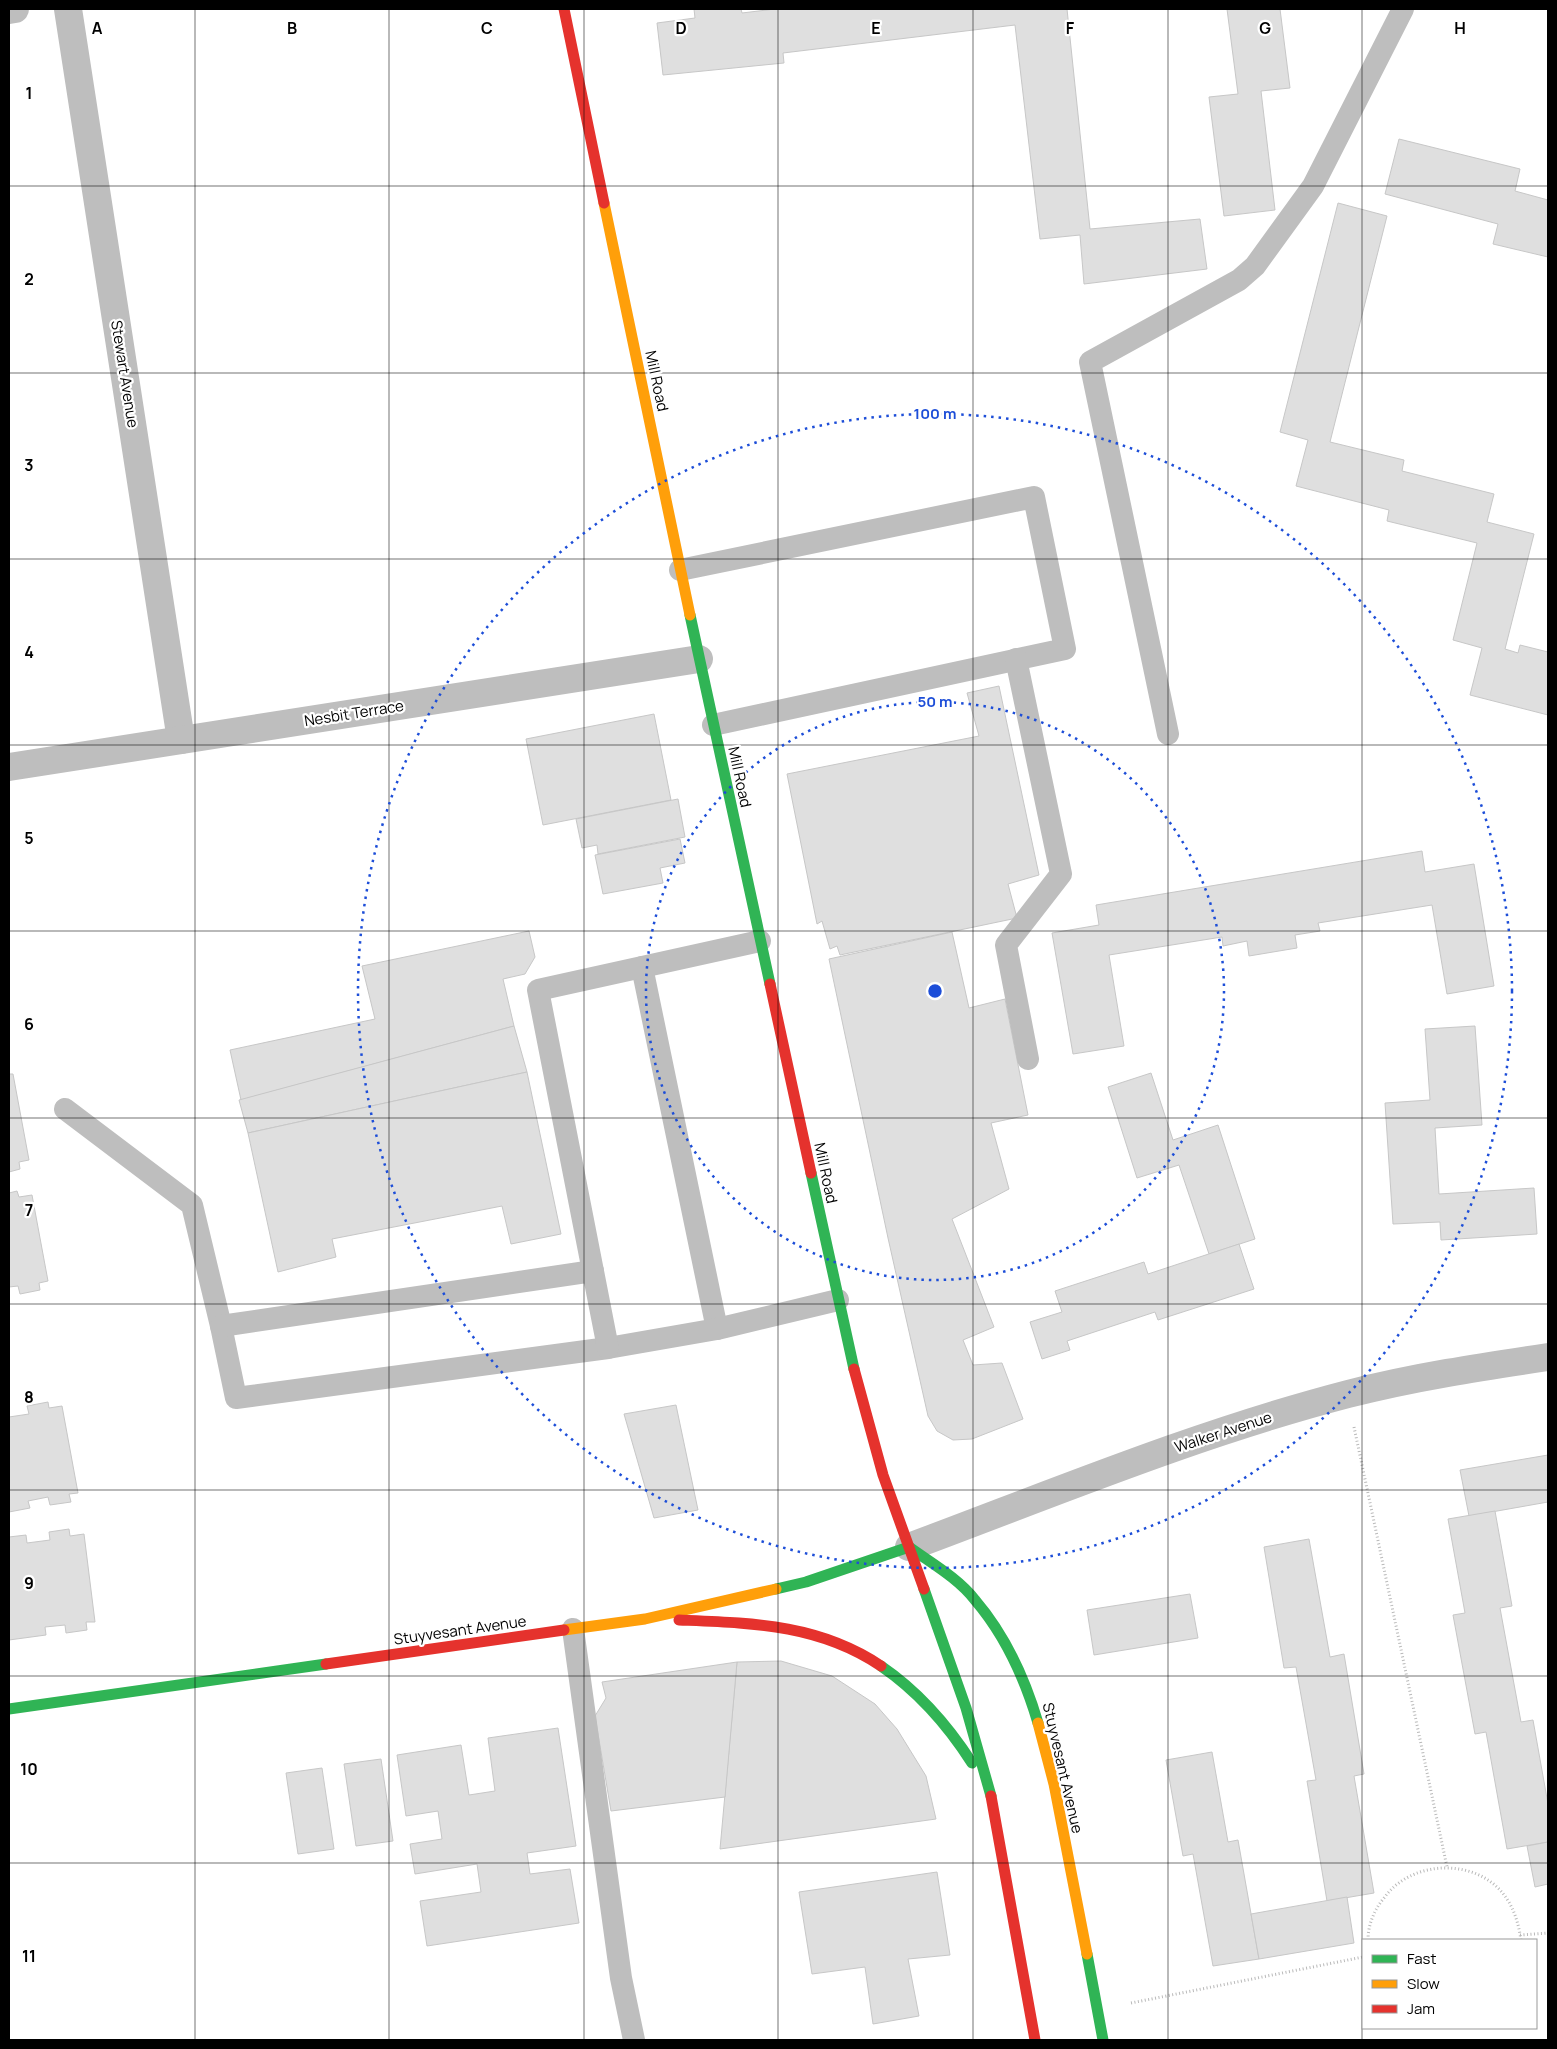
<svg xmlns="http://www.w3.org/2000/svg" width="1557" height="2049" font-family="Manrope,sans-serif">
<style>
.building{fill:#dfdfdf;stroke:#c7c7c7}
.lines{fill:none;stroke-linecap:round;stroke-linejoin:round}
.path{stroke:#b9b9b9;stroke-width:3;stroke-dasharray:1 2.5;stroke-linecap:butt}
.lane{stroke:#bebebe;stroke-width:22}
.street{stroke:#bebebe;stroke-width:28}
.fast{stroke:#30b455;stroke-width:11}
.slow{stroke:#ff9f0a;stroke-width:11}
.jam{stroke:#e5322d;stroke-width:11}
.grid{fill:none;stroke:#000;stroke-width:1;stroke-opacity:0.55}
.ring{fill:none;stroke:#1d4ed8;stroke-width:2.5;stroke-dasharray:2.5 5}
.labels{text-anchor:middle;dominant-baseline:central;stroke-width:4.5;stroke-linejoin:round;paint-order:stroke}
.street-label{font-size:15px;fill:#000;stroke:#fff}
.grid-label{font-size:16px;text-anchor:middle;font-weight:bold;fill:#000;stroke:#fff;stroke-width:4.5;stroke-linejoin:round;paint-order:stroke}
.centre{fill:#1d4ed8;stroke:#fff;stroke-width:2.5}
.ring-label{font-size:15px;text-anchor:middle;font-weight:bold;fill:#1d4ed8;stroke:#fff;stroke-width:4.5;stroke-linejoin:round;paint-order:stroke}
</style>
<rect width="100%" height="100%" fill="#fff"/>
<!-- building -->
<g class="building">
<path d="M694,9H741L742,13L775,9H1067L1090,229L1200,219L1207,269L1084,284L1080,235L1040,239L1015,25L783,53L784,63L663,75L657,23L695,18Z"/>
<path d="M1227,9H1280L1290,88L1261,91L1275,210L1224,216L1209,97L1238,94Z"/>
<path d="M1399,139L1520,169L1515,191L1548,200V257L1493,244L1498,224L1385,194Z"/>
<path d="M1338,203L1387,216L1330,442L1404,460L1402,471L1494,494L1487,522L1534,534L1505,649L1518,653L1520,645L1548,652V715L1470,695L1482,648L1453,640L1477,543L1387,521L1389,510L1296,486L1308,440L1280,432Z"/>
<path d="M999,686L1039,875L1008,884L1017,918L840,955L837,946L830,949L822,921L817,924L787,774L979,736L967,693Z"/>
<path d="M654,714L671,800L543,825L526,739Z"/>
<path d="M678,799L685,837L598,854L597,845L582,848L576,819Z"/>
<path d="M680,839L685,863L660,868L663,883L603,894L595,855Z"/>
<path d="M1422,851L1425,872L1474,864L1494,986L1447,994L1432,905L1318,923L1320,931L1295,935L1297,948L1249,956L1247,941L1223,946L1222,937L1109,955L1124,1046L1073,1054L1052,933L1099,925L1096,905Z"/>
<path d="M529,931L535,957L525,974L503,979L514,1026L241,1100L230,1050L375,1019L362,966Z"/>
<path d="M952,932L969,1008L1005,999L1028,1115L991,1123L1009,1189L952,1219L994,1327L963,1340L973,1365L1002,1363L1023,1419L972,1439L953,1440L937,1431L928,1416L888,1238L829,959Z"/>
<path d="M514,1026L527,1072L248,1133L239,1100Z"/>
<path d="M1475,1026L1482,1125L1435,1128L1439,1194L1534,1188L1537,1234L1441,1240L1440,1222L1393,1224L1385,1103L1430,1100L1425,1029Z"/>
<path d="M527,1072L561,1234L511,1244L502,1206L332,1239L336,1257L278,1272L248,1133Z"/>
<path d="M1151,1073L1173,1140L1218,1125L1255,1239L1209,1254L1179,1165L1137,1178L1108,1087Z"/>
<path d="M9,1074H13L29,1160L19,1162L20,1169L9,1172Z"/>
<path d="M17,1191L19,1197L32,1195L48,1281L39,1283L40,1290L20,1294L18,1286L9,1287V1193Z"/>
<path d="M1239,1244L1254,1289L1158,1320L1155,1312L1067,1341L1070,1350L1042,1359L1030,1322L1062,1312L1055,1291L1144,1262L1148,1274Z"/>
<path d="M48,1402L49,1408L62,1406L78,1493L69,1494L71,1502L50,1505L48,1497L28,1501L30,1508L9,1512V1417L29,1414L27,1406Z"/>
<path d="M676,1405L698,1510L654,1518L624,1414Z"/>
<path d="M1548,1455V1502L1469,1516L1460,1470Z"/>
<path d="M1495,1511L1512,1606L1500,1608L1521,1722L1533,1720L1548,1804V1842L1507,1849L1486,1732L1475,1734L1453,1615L1465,1613L1448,1519Z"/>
<path d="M69,1529L70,1536L84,1534L95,1622H86L87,1630L66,1633L65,1625L45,1627L46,1635L9,1640V1537L26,1535L27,1543L50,1540L49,1532Z"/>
<path d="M1309,1539L1330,1657L1344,1654L1364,1774L1354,1776L1374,1893L1327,1901L1307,1781L1316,1780L1296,1667L1284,1668L1264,1547Z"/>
<path d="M1190,1594L1198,1638L1094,1655L1087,1610Z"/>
<path d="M781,1661L832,1676L875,1704L897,1729L926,1776L936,1819L720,1849L737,1662Z"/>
<path d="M737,1662L725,1797L611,1811L595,1716L606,1698L602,1682Z"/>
<path d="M558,1728L576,1846L527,1853L530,1874L570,1869L579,1923L427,1946L420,1901L481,1892L477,1864L415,1874L410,1844L442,1839L438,1811L406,1816L397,1755L461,1745L469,1795L495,1791L488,1738Z"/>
<path d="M1212,1752L1228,1842L1238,1840L1259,1959L1213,1966L1193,1854L1183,1856L1166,1760Z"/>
<path d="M381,1759L393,1841L356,1846L344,1764Z"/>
<path d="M322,1768L334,1849L298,1854L286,1773Z"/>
<path d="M1548,1842V1884L1535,1887L1527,1846Z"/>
<path d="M937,1872L950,1955L908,1959L919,2016L873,2024L865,1967L812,1974L799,1892Z"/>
<path d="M1347,1897L1354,1943L1259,1959L1251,1914Z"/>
</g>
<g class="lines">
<!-- path -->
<g class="path">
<path d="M1354,1427L1447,1867"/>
<path d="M1520,1935L1548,1933"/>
<path d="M1368,1940C1368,1925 1374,1910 1384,1898C1413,1857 1485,1857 1510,1904C1516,1915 1519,1927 1521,1940"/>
<path d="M1131,2003L1363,1957"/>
</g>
<!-- lane -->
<g class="lane">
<path d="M680,570L1034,497L1065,649L713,725"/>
<path d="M1016,659L1061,874L1006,945L1028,1059"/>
<path d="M1168,734L1090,362L1239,280L1255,266L1313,186L1403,9"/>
<path d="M642,967L717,1329"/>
<path d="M65,1109L192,1205L221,1326L236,1398L608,1348L717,1329L838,1300"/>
<path d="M221,1326L593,1271"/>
<path d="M608,1348L538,990L760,941"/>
<path d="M573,1629L621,1978L634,2040"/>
</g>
<!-- street -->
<g class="street">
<path d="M68,9L181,740"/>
<path d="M9,10L15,9"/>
<path d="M9,767L699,659"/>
<path d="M909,1547C1054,1493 1198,1433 1348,1394C1414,1377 1481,1367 1548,1357"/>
</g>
<!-- fast -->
<g class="fast">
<path d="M690,615L770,984"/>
<path d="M811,1173L854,1369"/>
<path d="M909,1547C931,1563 958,1578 975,1600C1005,1635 1025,1679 1038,1723"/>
<path d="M776,1589L806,1582L909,1547"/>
<path d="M924,1589L966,1708L991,1796"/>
<path d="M881,1666C919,1692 947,1724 972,1763"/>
<path d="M9,1709L326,1664"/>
<path d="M1087,1954L1103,2040"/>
</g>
<!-- slow -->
<g class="slow">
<path d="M604,203L690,615"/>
<path d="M564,1630L645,1619L776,1589"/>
<path d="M1038,1723L1054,1784L1087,1954"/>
</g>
<!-- jam -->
<g class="jam">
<path d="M564,9L604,203"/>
<path d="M770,984L811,1173"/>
<path d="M854,1369L883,1475L924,1589"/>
<path d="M679,1620C751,1623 819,1624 881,1666"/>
<path d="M326,1664L564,1630"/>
<path d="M991,1796L1035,2040"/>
</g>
</g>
<!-- grid -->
<path class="grid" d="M195,9V2040M389,9V2040M584,9V2040M778,9V2040M973,9V2040M1168,9V2040M1362,9V2040M9,186H1548M9,373H1548M9,559H1548M9,745H1548M9,931H1548M9,1118H1548M9,1304H1548M9,1490H1548M9,1676H1548M9,1863H1548"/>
<!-- distance rings -->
<g class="ring">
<circle cx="935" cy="991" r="289"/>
<circle cx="935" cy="991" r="577"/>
</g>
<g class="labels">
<!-- street labels -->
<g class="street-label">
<text transform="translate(125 374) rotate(81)">Stewart Avenue</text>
<text transform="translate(657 381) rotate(78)">Mill Road</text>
<text transform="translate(354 713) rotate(-9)">Nesbit Terrace</text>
<text transform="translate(740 777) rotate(78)">Mill Road</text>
<text transform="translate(826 1173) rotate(78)">Mill Road</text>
<text transform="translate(1223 1432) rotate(-18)">Walker Avenue</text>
<text transform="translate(460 1630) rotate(-8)">Stuyvesant Avenue</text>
<text transform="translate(1063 1768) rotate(77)">Stuyvesant Avenue</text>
</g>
</g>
<g class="grid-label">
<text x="97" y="34">A</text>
<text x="292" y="34">B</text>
<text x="487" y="34">C</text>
<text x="681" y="34">D</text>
<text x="876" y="34">E</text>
<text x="1070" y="34">F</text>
<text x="1265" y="34">G</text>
<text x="1460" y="34">H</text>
<text x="29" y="99">1</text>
<text x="29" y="285">2</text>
<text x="29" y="471">3</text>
<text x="29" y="658">4</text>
<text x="29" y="844">5</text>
<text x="29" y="1030">6</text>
<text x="29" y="1216">7</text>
<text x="29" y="1403">8</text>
<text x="29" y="1589">9</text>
<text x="29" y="1775">10</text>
<text x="29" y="1962">11</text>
</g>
<circle cx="935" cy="991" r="8" class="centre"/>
<g class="ring-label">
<text x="935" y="419">100 m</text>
<text x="935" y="707">50 m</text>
</g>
<!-- border -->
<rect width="1557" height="2049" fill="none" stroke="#000000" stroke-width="20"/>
<!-- legend -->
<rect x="1362" y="1939" width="175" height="90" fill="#ffffff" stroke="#999999"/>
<rect x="1372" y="1955" width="25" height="8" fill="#30b455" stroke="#999999"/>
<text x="1407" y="1964" font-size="15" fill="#000000">Fast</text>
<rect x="1372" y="1980" width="25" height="8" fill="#ff9f0a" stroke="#999999"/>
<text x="1407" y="1989" font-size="15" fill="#000000">Slow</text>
<rect x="1372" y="2005" width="25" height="8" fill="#e5322d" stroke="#999999"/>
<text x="1407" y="2014" font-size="15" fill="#000000">Jam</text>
</svg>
